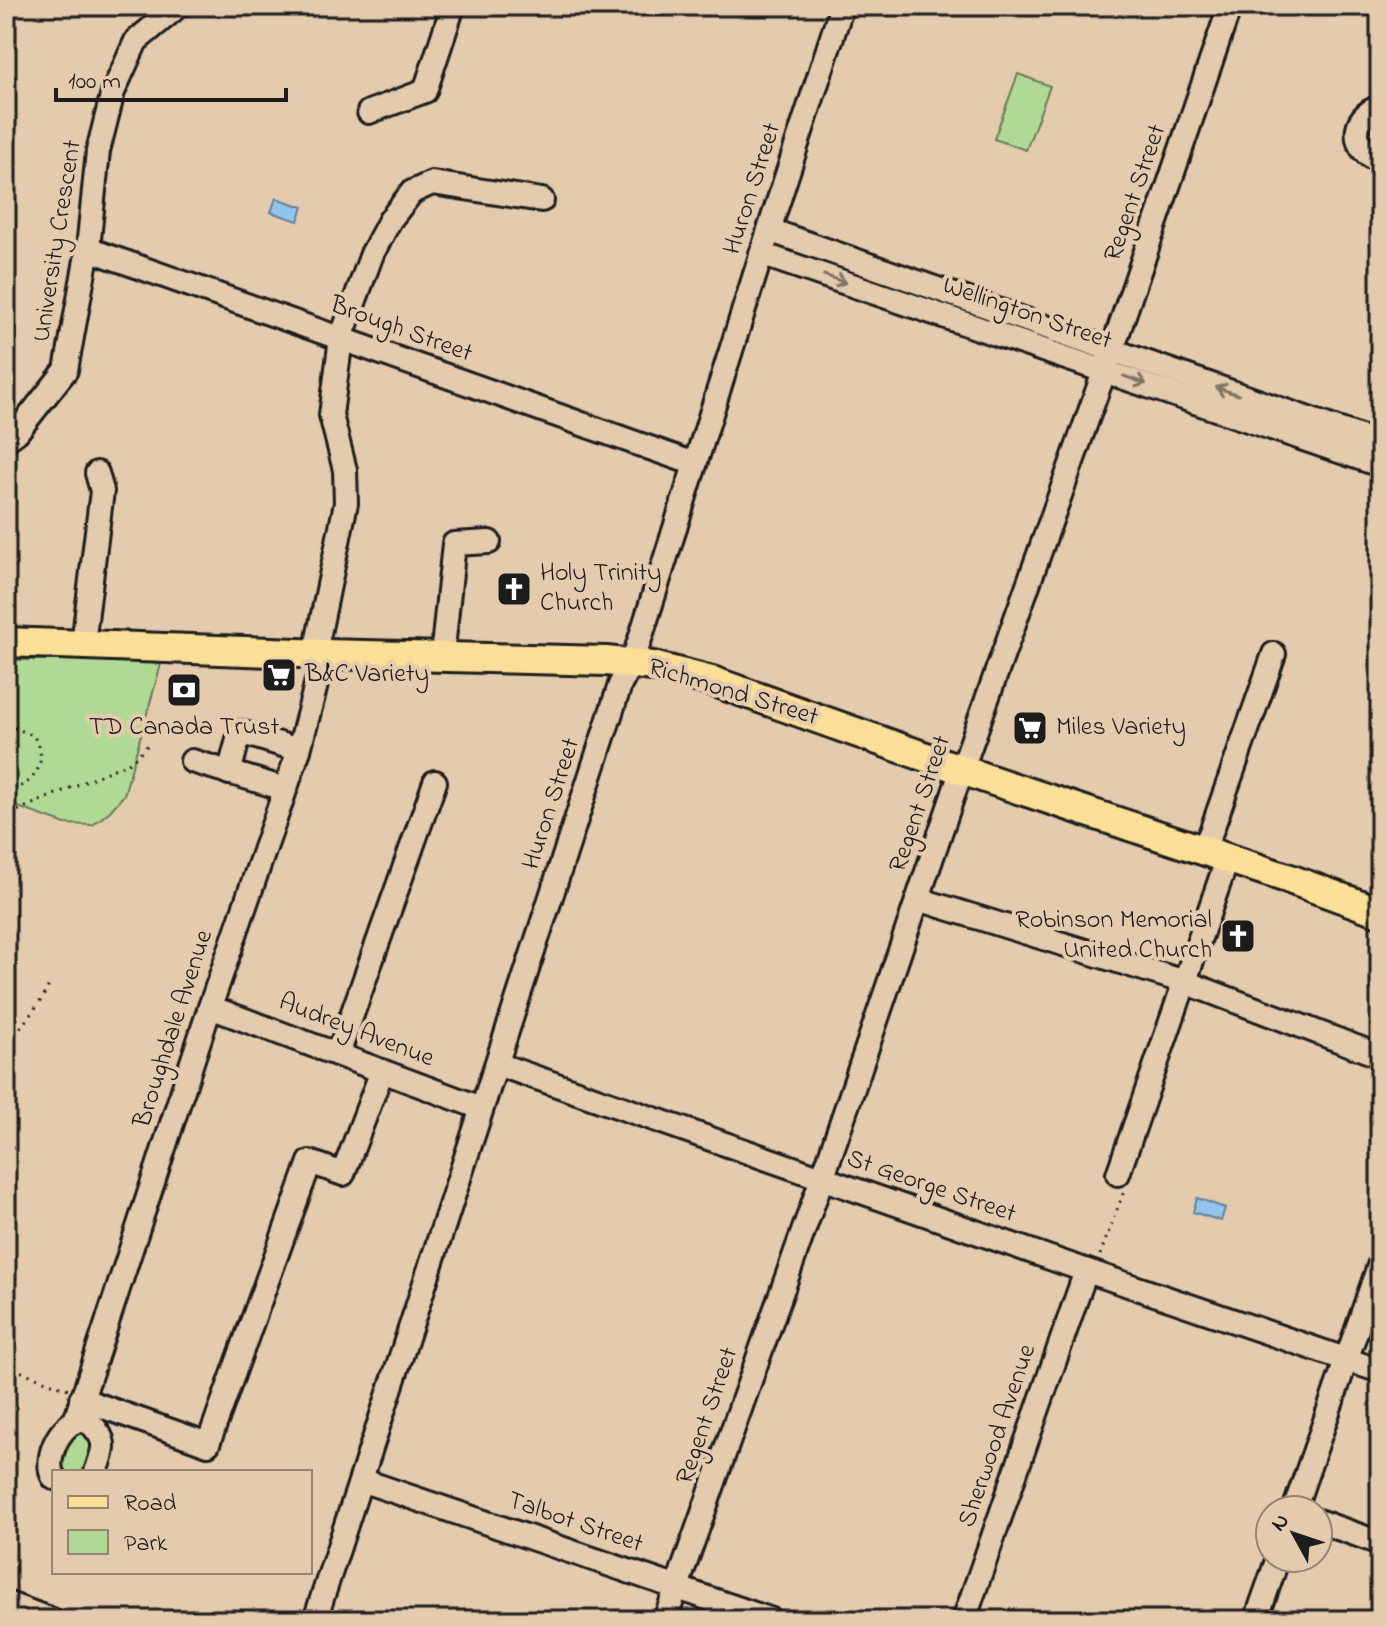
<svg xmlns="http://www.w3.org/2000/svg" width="1386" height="1626" font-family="'Indie Flower',sans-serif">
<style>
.green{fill:#b0d995;stroke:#667a58;stroke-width:2}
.water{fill:#91c5ee;stroke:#62819a;stroke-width:2}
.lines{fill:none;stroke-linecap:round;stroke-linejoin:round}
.minor-casing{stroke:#1c1c1c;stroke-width:28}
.major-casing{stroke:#1c1c1c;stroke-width:34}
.path{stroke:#1c1c1c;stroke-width:3;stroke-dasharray:2 6;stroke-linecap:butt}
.minor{stroke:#e5cbad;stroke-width:22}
.major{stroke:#fbdf96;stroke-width:28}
.oneway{stroke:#807464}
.labels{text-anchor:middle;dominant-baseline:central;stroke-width:8;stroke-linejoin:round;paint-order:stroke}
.street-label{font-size:26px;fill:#1c1c1c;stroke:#e5cbad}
.poi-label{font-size:26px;fill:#1c1c1c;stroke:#e5cbad;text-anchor:start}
</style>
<rect width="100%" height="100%" fill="#e5cbad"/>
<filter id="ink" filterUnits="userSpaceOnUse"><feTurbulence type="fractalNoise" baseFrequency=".0125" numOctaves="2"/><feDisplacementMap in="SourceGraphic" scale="16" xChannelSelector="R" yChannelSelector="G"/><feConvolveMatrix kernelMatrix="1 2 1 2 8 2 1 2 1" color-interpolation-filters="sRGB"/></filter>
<g filter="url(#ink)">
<!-- green -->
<g class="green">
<path d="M1018,74L1050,86L1026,150L994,139Z"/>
<path d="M6,660H159L161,664L124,795L110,811L93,825L65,824L18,807L6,809Z"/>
<path d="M76,1430H85L97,1446L87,1472H66L62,1464L72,1436Z"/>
</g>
<!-- water -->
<g class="water">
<path d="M276,198L303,207L298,221L271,212Z"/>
<path d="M1197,1198L1225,1208L1221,1221L1193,1212Z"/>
</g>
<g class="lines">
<defs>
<g id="minor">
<path d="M1380,107C1349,116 1351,152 1380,161"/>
<path d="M369,112L425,91L453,6"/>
<path d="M769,230L1380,444"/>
<path d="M88,249L695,464"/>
<path d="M761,254L1380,465"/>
<path d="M6,440L17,432L66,370L88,249L98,151L113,92L136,41L178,6"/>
<path d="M83,644L102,491L97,473"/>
<path d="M315,653L346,503L345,470L331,415L341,338L372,254L390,220L412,192L432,183L542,200"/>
<path d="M442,658L454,544L489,542"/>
<path d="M192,761L285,789"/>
<path d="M229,773L240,732L299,750"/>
<path d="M1202,851L1211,832L1274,654"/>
<path d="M918,899L1185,982L1380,1056"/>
<path d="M210,1007L481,1108"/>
<path d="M338,1054L435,782"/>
<path d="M497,1064L1070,1265L1380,1371"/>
<path d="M1118,1174L1227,860"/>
<path d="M81,1399L208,1444L310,1162L343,1174L382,1071"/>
<path d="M75,1421L210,1007L299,750L324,654"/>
<path d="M54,1478C43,1462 58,1426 77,1421C82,1420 85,1421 90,1423C109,1441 104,1449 96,1472"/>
<path d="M361,1480L772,1620"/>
<path d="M1294,1510L1380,1263"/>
<path d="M1318,1521L1380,1543"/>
<path d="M6,1603L52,1620"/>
<path d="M315,1620L620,685L632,663L640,639L769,230L842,6"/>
<path d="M665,1620L830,1156L962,769L1112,350L1230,6"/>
<path d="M964,1620L1086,1271"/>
<path d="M1256,1620L1278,1558"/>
</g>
<path id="major" d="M6,642L324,654L606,661L653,666L712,681L985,778L1287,878L1380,912"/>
</defs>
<!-- minor casing -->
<use href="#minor" class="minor-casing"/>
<!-- major casing -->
<use href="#major" class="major-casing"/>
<!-- path -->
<g class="path">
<path d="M6,725L33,735C35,739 38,743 39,747C46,770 27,789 6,790"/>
<path d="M14,818L19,810L130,762L148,745"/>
<path d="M6,1047L42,999L51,981"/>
<path d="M1100,1255L1124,1191"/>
<path d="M6,1366L68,1389"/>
</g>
<!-- minor -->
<use href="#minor" class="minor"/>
<!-- major -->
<use href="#major" class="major"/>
</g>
<!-- one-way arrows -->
<defs><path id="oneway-shaft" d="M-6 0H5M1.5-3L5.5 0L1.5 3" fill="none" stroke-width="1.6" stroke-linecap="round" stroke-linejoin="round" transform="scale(2)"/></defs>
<g class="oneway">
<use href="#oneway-shaft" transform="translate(835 279) rotate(19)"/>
<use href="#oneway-shaft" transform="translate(1135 380) rotate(19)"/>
<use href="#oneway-shaft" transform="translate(1227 391) rotate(-161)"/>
</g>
</g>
<!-- icons -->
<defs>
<symbol id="church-square" viewBox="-11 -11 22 22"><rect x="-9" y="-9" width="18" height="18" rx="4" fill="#1c1c1c" stroke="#e5cbad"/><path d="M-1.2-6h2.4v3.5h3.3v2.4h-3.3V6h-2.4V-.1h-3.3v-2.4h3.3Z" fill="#fff"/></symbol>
<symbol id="supermarket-square" viewBox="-11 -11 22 22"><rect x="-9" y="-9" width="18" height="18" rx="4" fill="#1c1c1c" stroke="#e5cbad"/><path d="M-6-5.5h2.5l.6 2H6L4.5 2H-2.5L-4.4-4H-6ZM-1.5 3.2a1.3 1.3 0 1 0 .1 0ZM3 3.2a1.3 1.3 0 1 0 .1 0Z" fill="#fff"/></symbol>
<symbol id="bank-square" viewBox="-11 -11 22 22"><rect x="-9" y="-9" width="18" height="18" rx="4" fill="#1c1c1c" stroke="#e5cbad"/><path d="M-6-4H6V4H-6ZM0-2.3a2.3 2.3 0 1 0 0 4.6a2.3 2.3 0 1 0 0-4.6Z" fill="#fff"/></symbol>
</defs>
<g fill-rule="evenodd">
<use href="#church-square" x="494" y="569" width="40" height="40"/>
<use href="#supermarket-square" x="259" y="655" width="40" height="40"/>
<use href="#bank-square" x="164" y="670" width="40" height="40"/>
<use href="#supermarket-square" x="1010" y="708" width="40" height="40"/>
<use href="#church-square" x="1218" y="916" width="40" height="40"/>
</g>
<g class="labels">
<!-- street labels -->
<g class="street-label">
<text transform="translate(753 189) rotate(-72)">Huron Street</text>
<text transform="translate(1136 193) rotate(-71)">Regent Street</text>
<text transform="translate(58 241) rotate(-81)">University Crescent</text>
<text transform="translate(1027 314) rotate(19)">Wellington Street</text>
<text transform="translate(401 330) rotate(20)">Brough Street</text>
<text transform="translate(733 693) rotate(17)">Richmond Street</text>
<text transform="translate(552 804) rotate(-72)">Huron Street</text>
<text transform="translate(921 804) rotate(-71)">Regent Street</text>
<text transform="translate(174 1029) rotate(-72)">Broughdale Avenue</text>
<text transform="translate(356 1031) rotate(21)">Audrey Avenue</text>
<text transform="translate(931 1187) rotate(19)">St George Street</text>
<text transform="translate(708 1416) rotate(-71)">Regent Street</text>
<text transform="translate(998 1436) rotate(-71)">Sherwood Avenue</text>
<text transform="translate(575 1523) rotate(19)">Talbot Street</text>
</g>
<!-- poi labels -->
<g class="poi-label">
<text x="540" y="574">Holy Trinity<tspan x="540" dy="30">Church</tspan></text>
<text x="305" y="675">B&amp;C Variety</text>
<text x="184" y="728" text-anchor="middle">TD Canada Trust</text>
<text x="1056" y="728">Miles Variety</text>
<text x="1212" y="921" text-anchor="end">Robinson Memorial<tspan x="1212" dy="30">United Church</tspan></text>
</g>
</g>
<!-- margin -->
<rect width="1386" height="1626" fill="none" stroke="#e5cbad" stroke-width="32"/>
<rect x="16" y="16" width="1354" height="1594" fill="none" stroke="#1c1c1c" stroke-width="3" filter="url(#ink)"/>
<!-- legend -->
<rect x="52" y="1470" width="260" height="104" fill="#e5cbad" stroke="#958573" stroke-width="2"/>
<rect x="68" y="1496" width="40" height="12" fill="#fbdf96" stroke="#958573" stroke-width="2"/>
<text x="124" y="1510" font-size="24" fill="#1c1c1c">Road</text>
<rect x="68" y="1530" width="40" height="24" fill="#b0d995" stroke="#958573" stroke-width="2"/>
<text x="124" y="1550" font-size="24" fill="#1c1c1c">Park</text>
<!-- north arrow -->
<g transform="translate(1294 1534) rotate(310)"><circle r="38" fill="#e5cbad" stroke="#958573" stroke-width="2"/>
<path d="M0-6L14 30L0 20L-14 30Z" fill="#1c1c1c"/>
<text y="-12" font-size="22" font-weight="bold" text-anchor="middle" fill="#1c1c1c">N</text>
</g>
<!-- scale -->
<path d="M56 88v12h230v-12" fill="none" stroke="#1c1c1c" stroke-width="4"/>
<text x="68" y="88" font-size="24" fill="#1c1c1c" stroke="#e5cbad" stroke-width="6" paint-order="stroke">100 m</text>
</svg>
